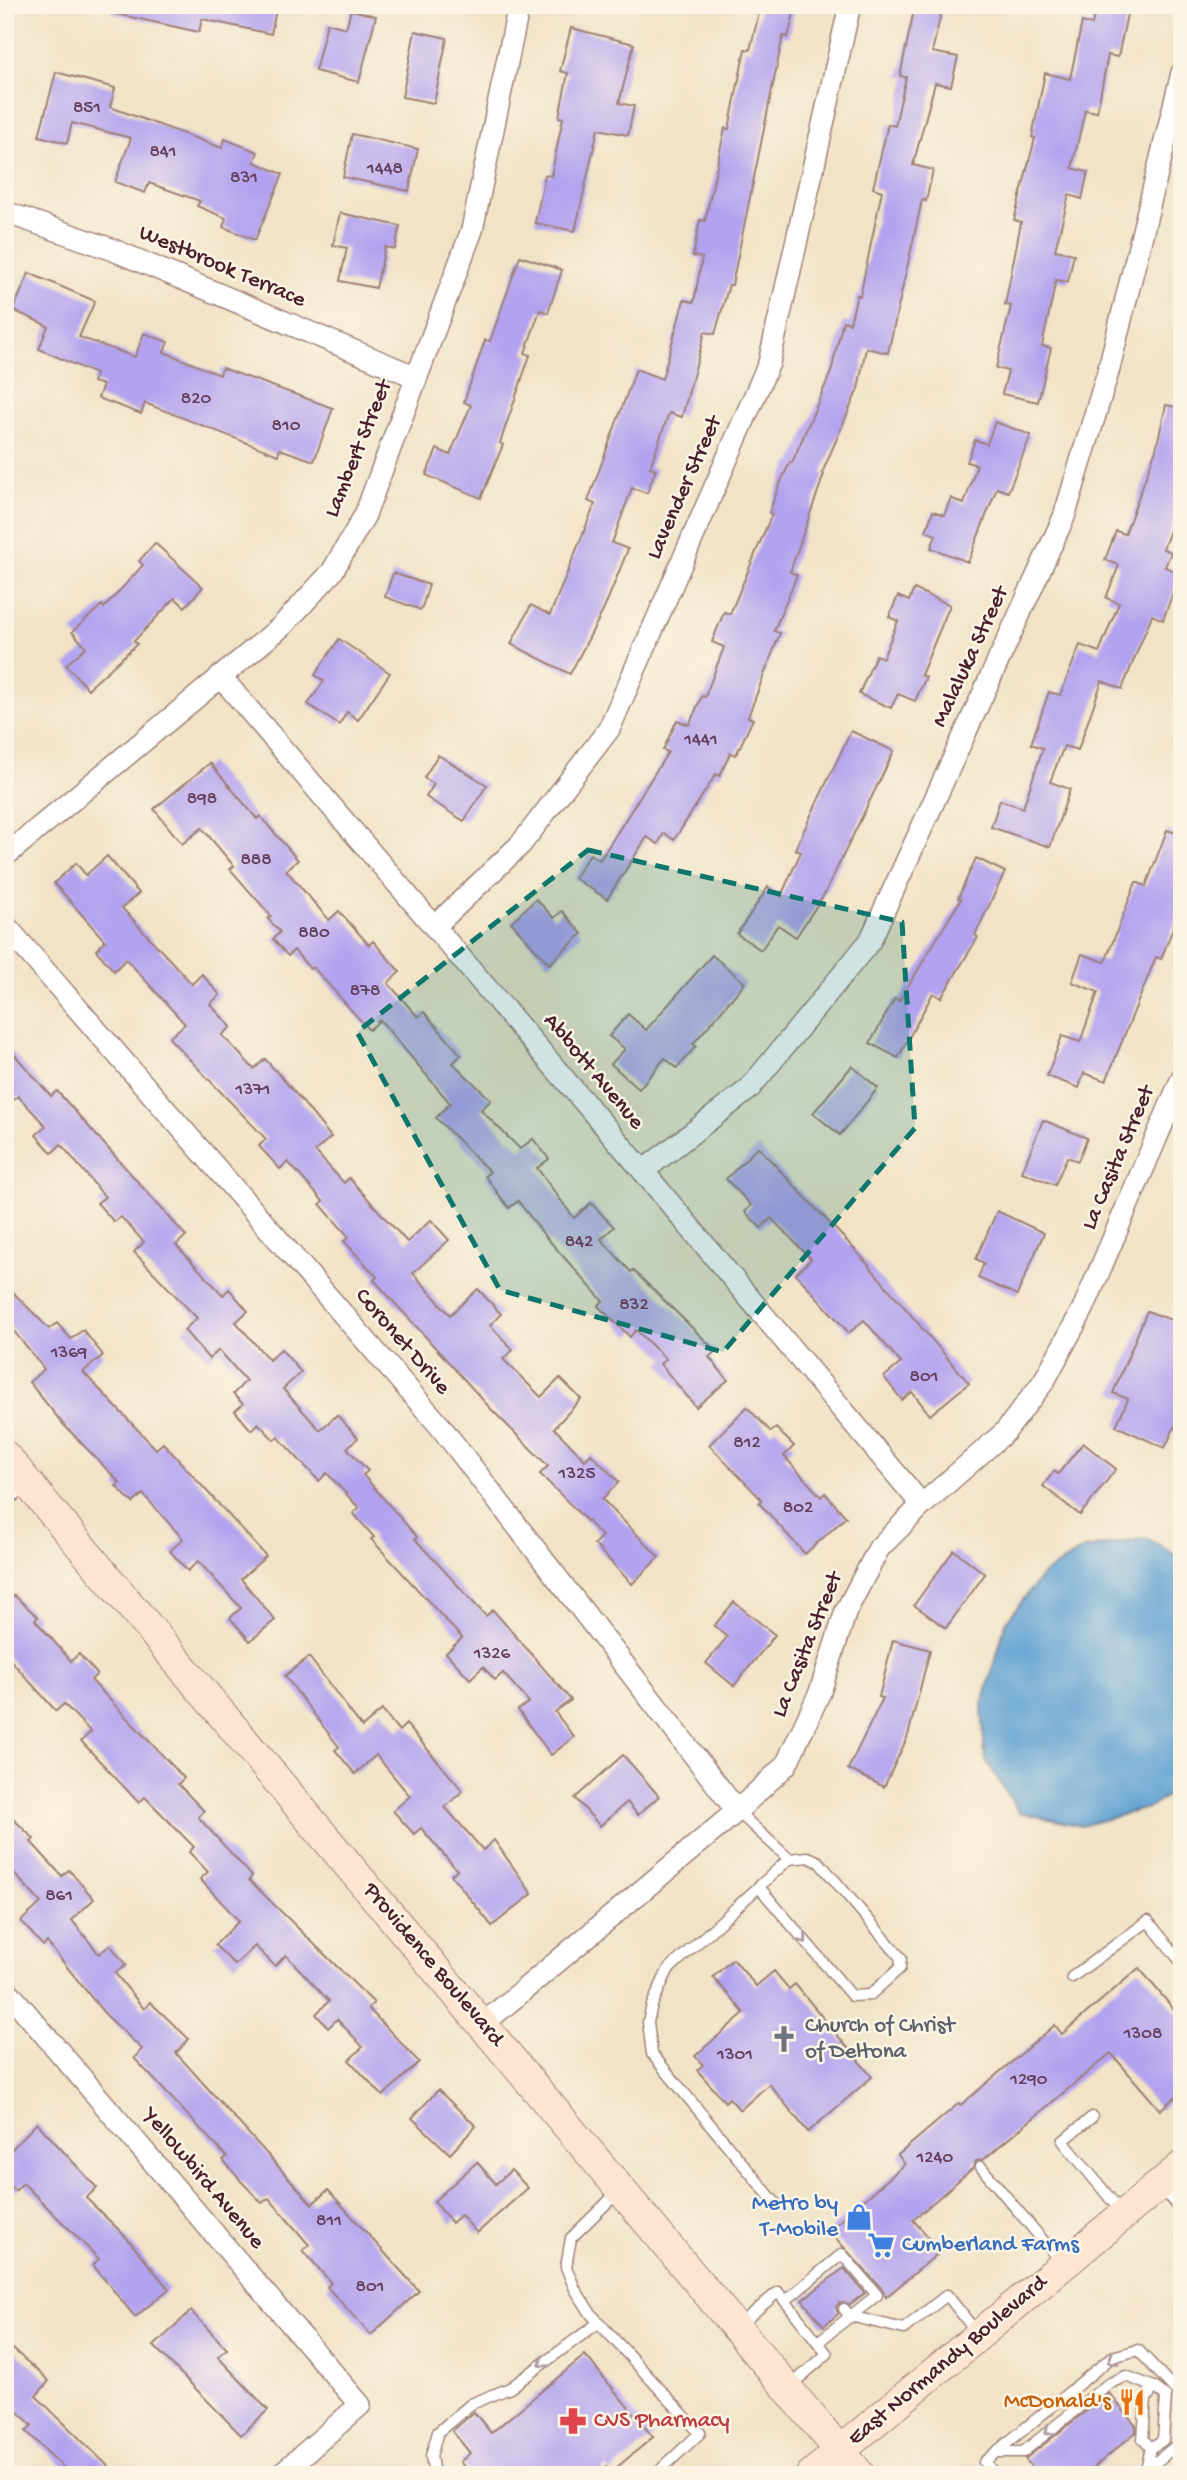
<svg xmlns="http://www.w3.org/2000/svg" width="1187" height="2480" font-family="'Gochi Hand',sans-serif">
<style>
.water{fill:#5fa1d3;stroke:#54607f;stroke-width:2}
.building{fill:#b2a2ef}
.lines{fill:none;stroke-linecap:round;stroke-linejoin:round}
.lane-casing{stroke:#9e8178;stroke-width:13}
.street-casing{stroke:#9e8178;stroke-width:24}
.secondary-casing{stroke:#9e8178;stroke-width:32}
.lane{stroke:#fff;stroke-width:10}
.street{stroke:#fff;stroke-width:21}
.secondary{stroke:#fde5d0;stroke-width:30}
.oneway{stroke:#ae9aa0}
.marked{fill:#0f766e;fill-opacity:0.2;stroke:#0f766e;stroke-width:5;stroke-dasharray:14 9;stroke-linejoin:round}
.labels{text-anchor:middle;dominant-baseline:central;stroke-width:5;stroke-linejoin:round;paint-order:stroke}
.number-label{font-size:19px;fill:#64405c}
.street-label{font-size:23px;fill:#4a1f2b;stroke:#fcf5e5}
.worship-label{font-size:23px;fill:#5b616d;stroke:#fcf5e5;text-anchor:start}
.shop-label{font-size:23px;fill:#366cbe;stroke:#fcf5e5;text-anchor:end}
.food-label{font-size:23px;fill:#c56008;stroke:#fcf5e5;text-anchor:end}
.health-label{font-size:23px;fill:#be3a42;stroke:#fcf5e5;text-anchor:start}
</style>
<rect width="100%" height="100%" fill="#fcf5e5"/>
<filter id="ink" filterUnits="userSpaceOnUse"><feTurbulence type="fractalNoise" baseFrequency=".0143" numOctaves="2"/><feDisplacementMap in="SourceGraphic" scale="14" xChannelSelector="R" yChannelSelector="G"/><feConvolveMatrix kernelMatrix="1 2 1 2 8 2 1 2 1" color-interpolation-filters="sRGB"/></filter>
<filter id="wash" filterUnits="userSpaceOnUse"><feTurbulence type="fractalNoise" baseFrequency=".00686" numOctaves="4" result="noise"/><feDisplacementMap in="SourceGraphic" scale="28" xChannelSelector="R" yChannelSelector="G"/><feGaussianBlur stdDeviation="1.57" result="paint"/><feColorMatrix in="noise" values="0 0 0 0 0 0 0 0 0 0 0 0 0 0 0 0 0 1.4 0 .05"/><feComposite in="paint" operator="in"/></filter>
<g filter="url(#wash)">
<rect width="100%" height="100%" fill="#f1e3c6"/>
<!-- water -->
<path class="water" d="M1147,1538L1182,1559V1784L1151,1807L1081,1826L1019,1812L985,1759L982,1707L1006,1622L1042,1575L1084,1549Z"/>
<g id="blocks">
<!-- building -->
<g class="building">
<path d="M113,5H277L271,34L202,19L199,32L112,13Z"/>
<path d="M761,5H796L788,37L783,36L732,285H729L715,334L705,332L682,417L669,413L650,467L656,469L647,493L632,488L612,543L628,549L604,609L570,674L511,644L531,605L550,615L595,504L588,501L636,369L662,379L684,300L694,302L702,258L693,256L700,220L705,221L725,128L729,129L745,49L750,50Z"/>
<path d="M915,5H943L932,52L958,57L951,86L935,83L913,165L933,170L926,201L922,200L888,353L866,348L858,389L822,473L824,474L790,572L797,575L774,631L780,633L748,717L753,719L736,755L730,753L720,776L716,774L674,840L664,833L658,844L647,837L607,899L574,878L590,854L600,860L668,752L663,750L677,720L689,725L702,696L705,697L724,647L712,642L724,612L730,614L772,514L769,513L778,488L790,462L792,463L831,372L843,321L850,323L857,295L860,296L882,191L873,188L888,124L895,126L906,77L900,76Z"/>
<path d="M1096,5H1129L1118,57L1108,55L1097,112L1085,110L1072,168L1088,172L1082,199L1069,195L1055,250L1074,254L1068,282L1056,280L1042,346L1051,348L1038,402L1002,394L1008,371L996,368L1011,306L1005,305L1021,222L1014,220L1035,138L1032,137L1045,73L1070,79L1082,22L1092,25Z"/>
<path d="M351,10L376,16L359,82L315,71L327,23L346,28Z"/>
<path d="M571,28L634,44L619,103L634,106L628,135L598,129L575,231L535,223L545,175L551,176L563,118L559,117L568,73L560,71Z"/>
<path d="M415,31L447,38L434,103L402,97Z"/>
<path d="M56,72L115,88L110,107L222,148L225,139L258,152L254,162L283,174L255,240L223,227L226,218L197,206L200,201L149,183L145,193L115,182L131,138L72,123L67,143L39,136Z"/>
<path d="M352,134L418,149L409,191L343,177Z"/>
<path d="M340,213L400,226L395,249L385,247L376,288L340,281L347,248L333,245Z"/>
<path d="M520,256L562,270L548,313L540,310L525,353L530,355L500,443L503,445L481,498L426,475L437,449L450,455L471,405L464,402L485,340L490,341Z"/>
<path d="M29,273L95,301L79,337L135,357L144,333L168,342L164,352L220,375L222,368L333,408L314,461L280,449L278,455L145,403L141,414L98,398L103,385L93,382L96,374L39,349L48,326L13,310Z"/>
<path d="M1166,405L1182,408V511L1178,510L1163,549L1171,552L1165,567L1180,573L1163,620L1152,615L1122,689L1102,681L1078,750L1064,746L1050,782L1070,789L1050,847L991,827L1000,800L1023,808L1043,748L1031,744L1049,692L1060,695L1080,645L1099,652L1119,603L1106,598L1119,565L1105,560L1116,531L1125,534L1156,449Z"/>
<path d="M995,422L1031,435L1008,492L997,488L968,562L931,548L936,535L926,531L933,511L944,515L951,498L964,504L977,465L967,462L975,440L987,444Z"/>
<path d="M155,543L203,587L185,607L175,598L134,641L137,644L88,689L66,665L86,647L72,632L102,605L104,608L143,565L139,561Z"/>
<path d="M393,573L429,585L421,610L385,597Z"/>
<path d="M914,589L950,605L921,675L926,677L915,701L898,694L891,708L859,694L876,655L883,658L898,621L889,617L898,596L909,601Z"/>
<path d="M339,639L390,673L358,720L347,712L339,725L308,704L324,681L315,675Z"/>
<path d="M851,731L894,751L825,893L796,937L778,925L761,950L737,934L768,887L781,896L801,852L795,849Z"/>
<path d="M438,755L487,785L464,821L426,797L434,784L424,778Z"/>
<path d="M210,763L257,819L260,816L298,860L286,870L329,920L339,911L369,945L373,941L400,972L388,983L418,1017L424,1012L461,1055L453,1063L491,1100L481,1110L520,1149L533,1139L549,1159L537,1168L574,1218L591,1203L614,1227L601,1239L631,1272L633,1270L716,1351L709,1357L728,1380L696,1407L660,1364L666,1359L636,1330L630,1337L598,1306L603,1301L545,1236L518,1201L509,1208L485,1176L490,1172L436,1118L450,1103L380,1020L369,1030L313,967L310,969L294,950L288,956L273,939L280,932L268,919L271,916L230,869L234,866L202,828L182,844L154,809Z"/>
<path d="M1167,830L1182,835V905L1161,959L1156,957L1106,1081L1084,1073L1079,1088L1047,1076L1062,1036L1080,1042L1098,992L1072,982L1082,954L1105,962L1136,882L1146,886Z"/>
<path d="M107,856L139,893L122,908L192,984L202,974L220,995L210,1004L231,1027L222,1035L254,1069L265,1059L291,1088L331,1137L315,1151L344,1183L349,1178L407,1242L431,1220L449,1240L413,1273L450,1315L478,1289L501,1314L490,1325L513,1350L503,1359L541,1397L560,1378L581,1399L554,1428L585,1460L591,1454L619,1482L602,1499L659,1557L632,1584L594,1544L602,1536L540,1474L548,1466L491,1409L374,1280L377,1277L344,1241L349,1237L320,1204L323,1201L288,1162L280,1169L259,1146L266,1139L169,1038L185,1024L126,959L114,971L96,950L105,941L54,883L76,863L86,875Z"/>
<path d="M976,858L1005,872L975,935L978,937L941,998L933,993L898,1058L870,1043L895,998L899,1001L961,899L958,898Z"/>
<path d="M536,899L554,918L562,911L582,934L549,964L511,922Z"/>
<path d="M712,955L745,983L693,1044L696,1046L677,1068L665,1058L639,1089L611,1064L625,1049L609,1036L628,1014L646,1030Z"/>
<path d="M5,1044L51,1096L57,1091L186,1236L176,1245L223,1295L229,1289L248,1311L236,1322L269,1360L281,1349L301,1372L283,1389L320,1430L337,1415L358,1438L347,1448L368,1471L363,1475L417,1537L415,1539L486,1616L493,1610L571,1700L555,1712L574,1737L551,1755L518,1710L529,1702L503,1673L495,1680L483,1667L470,1679L446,1653L462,1638L371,1539L374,1537L353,1513L359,1508L327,1473L319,1481L278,1437L274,1440L258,1423L251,1430L235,1411L243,1404L233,1394L246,1381L219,1350L209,1359L184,1330L197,1318L134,1252L144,1242L121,1217L114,1222L97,1203L105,1197L61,1144L52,1153L36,1135L46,1126L18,1096L5,1107Z"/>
<path d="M852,1066L878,1088L840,1135L813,1113Z"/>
<path d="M1043,1120L1087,1138L1078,1161L1067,1157L1055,1185L1022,1172Z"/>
<path d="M758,1147L859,1254L969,1383L930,1415L912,1392L902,1400L884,1377L901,1363L864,1320L849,1333L796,1274L811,1259L771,1218L761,1228L745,1212L751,1205L726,1179Z"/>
<path d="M997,1211L1044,1233L1017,1295L978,1278L984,1263L976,1259Z"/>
<path d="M5,1284L49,1329L57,1323L71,1339L83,1330L103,1355L83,1372L156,1449L163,1443L266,1556L241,1579L275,1620L250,1641L230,1618L241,1608L198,1561L188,1571L170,1551L183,1539L143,1494L133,1503L116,1486L120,1483L63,1424L29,1382L44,1369L5,1320Z"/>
<path d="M1147,1311L1182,1324V1411L1165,1448L1116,1426L1128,1399L1113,1393Z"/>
<path d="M747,1407L771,1432L776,1428L794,1446L784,1456L821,1497L825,1493L846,1517L805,1554L759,1503L762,1500L709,1445Z"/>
<path d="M1083,1443L1116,1469L1080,1515L1043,1486L1054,1471L1058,1474Z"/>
<path d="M954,1550L985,1574L946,1628L914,1605Z"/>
<path d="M14,1595L38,1617L35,1620L71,1661L79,1654L97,1674L91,1680L184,1778L178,1784L204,1811L198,1817L252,1876L249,1880L374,2003L368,2008L419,2062L383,2096L349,2060L363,2047L337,2019L328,2028L316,2014L329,2001L286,1955L275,1966L255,1946L235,1965L215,1945L239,1921L200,1879L208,1872L189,1852L194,1847L145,1797L139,1803L81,1741L91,1732L64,1704L56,1711L5,1654V1606Z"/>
<path d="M734,1602L775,1635L734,1686L706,1663L727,1637L714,1626Z"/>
<path d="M893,1640L930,1650L908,1736L884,1787L848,1769L883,1698L879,1697Z"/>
<path d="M309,1657L362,1727L382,1710L399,1731L406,1724L463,1791L445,1807L483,1850L494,1840L532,1894L492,1926L451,1875L457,1870L421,1828L414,1834L393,1811L410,1796L376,1755L355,1774L335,1750L339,1747L285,1676Z"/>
<path d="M623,1755L659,1796L638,1815L627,1802L600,1826L575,1798Z"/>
<path d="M5,1811L34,1839L31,1842L62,1876L69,1870L94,1899L72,1920L99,1954L110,1945L126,1965L115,1973L144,2009L150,2002L189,2039L176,2053L312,2204L328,2190L419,2291L371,2335L327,2287L331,2283L303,2250L309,2245L269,2198L262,2203L240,2180L223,2160L227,2157L134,2058L142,2049L104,2013L47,1942L43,1946L21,1921L41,1903L5,1863Z"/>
<path d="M733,1959L756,1986L774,1971L789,1989L795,1984L872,2077L808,2132L769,2084L740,2110L729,2098L725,2102L697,2070L703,2065L695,2056L744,2013L713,1977Z"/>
<path d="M1139,1968L1182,2019V2091L1160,2110L1111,2053L983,2160L976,2161L973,2168L913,2220L941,2251L886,2297L883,2290L829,2231L905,2164L898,2155L959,2103L961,2105L1055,2025L1062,2034Z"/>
<path d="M438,2090L476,2126L450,2154L412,2118Z"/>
<path d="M37,2123L97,2188L86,2198L126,2237L169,2289L135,2317L93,2265L99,2259L23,2183L15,2191L5,2182V2156Z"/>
<path d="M477,2162L496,2184L511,2170L528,2188L477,2233L461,2215L452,2223L434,2201Z"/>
<path d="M844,2268L865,2293L850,2304L839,2303L836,2307L838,2314L824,2326L802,2300Z"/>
<path d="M191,2311L227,2349L218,2357L268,2410L241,2435L154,2346Z"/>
<path d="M5,2342L49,2381L36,2396L117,2475H71L26,2431L32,2425L5,2400Z"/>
<path d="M585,2355L653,2437L610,2473L606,2467L597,2475H471L460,2462L470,2453L452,2431L474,2412L491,2433Z"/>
<path d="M1109,2393L1136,2426V2432L1085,2475H1038L1025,2459Z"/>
</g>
</g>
</g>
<g filter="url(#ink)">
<use href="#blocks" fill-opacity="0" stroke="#9e8178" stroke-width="2"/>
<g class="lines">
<defs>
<g id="lane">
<path d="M737,1811L789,1859L668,1970L652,2005L648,2022L652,2054L776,2204"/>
<path d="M759,1887L852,1996L870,1995L900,1968L901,1958L819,1862L808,1857L789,1859"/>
<path d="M1072,1977L1148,1921L1182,1963"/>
<path d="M1092,2117L1063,2141L1122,2213"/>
<path d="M981,2167L1062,2263"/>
<path d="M1161,2188L1182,2211"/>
<path d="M620,2190L571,2238L566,2267L575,2289L591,2314L700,2433L655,2475"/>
<path d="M785,2301L842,2254L877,2295L818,2342"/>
<path d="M844,2309L850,2316L904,2329L947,2295L977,2333"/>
<path d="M738,2326L778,2292L827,2354L789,2387"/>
<path d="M1151,2448L1163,2440L1166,2396L1154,2387"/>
<path d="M996,2452H1023L1108,2384L1126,2376L1154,2387L1146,2399L1143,2439L1151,2448L1146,2469"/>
<path d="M434,2475L431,2456L438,2432L471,2404L510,2388L598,2323"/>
<path d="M996,2475L984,2462L1112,2357L1138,2350L1182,2397"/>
<path d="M1140,2475L1182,2441"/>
</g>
<g id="street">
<path d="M5,212L111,249L416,377"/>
<path d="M220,676L643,1171L922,1505"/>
<path d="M5,856L282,626L332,572L365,515L472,230L519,5"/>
<path d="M5,925L440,1426L737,1811"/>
<path d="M435,926L521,844L609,729L769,363L850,5"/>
<path d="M643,1171L749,1089L870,941L1064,517L1108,372L1182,73"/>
<path d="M5,1496L25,1479"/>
<path d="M5,1988L360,2405L280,2475"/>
<path d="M483,2024L737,1811L786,1765L820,1692L846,1611L879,1548L922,1505L1005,1432L1044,1381L1083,1309L1182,1078"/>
</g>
<g id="secondary">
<path d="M5,1456L860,2475"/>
<path d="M811,2475L1182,2166"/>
</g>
</defs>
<!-- lane casing -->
<use href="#lane" class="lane-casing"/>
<!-- street casing -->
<use href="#street" class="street-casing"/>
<!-- secondary casing -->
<use href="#secondary" class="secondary-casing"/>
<!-- lane -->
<use href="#lane" class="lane"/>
<!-- street -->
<use href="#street" class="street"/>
<!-- secondary -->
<use href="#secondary" class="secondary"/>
</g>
<!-- one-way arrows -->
<defs><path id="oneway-chevron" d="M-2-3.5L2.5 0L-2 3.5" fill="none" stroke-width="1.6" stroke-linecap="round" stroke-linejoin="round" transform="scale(1.75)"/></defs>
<g class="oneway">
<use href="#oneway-chevron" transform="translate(803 1939) rotate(50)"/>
<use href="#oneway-chevron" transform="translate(1112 2360) rotate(150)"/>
<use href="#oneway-chevron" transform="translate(543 2363) rotate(143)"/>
<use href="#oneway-chevron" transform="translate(1049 2431) rotate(141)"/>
</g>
</g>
<!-- marked area -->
<path class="marked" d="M588,850L902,922L915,1128L723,1352L500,1290L357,1032Z"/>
<!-- icons -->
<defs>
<symbol id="church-bare" viewBox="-9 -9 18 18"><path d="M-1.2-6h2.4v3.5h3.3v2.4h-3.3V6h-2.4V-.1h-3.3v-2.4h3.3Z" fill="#6b7280" stroke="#fcf5e5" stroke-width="2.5" paint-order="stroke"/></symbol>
<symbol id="shop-bare" viewBox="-9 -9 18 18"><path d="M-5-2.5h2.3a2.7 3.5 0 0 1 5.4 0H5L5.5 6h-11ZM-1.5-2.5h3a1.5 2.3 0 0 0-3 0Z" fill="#3f7fe0" stroke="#fcf5e5" stroke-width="2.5" paint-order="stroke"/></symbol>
<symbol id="supermarket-bare" viewBox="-9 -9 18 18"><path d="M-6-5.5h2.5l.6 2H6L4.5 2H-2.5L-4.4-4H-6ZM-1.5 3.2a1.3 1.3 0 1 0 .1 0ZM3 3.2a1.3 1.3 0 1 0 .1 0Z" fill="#3f7fe0" stroke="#fcf5e5" stroke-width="2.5" paint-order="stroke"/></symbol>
<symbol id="restaurant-bare" viewBox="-9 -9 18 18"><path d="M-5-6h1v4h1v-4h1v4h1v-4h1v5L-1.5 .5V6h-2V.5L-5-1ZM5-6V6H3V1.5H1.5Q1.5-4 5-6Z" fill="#e8710a" stroke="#fcf5e5" stroke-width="2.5" paint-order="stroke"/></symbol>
<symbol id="pharmacy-bare" viewBox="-9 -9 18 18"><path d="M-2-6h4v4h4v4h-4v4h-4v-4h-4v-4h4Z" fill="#e0444e" stroke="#fcf5e5" stroke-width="2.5" paint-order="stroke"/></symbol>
</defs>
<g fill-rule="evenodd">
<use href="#church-bare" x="765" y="2020" width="38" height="38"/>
<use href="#shop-bare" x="840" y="2198" width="38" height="38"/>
<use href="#supermarket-bare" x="862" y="2226" width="38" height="38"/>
<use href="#restaurant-bare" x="1113" y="2383" width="38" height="38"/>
<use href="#pharmacy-bare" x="554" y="2402" width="38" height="38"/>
</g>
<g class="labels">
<!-- number labels -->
<g class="number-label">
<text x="87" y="108">851</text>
<text x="163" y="152">841</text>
<text x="385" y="169">1448</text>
<text x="244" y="178">831</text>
<text x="196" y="399">820</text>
<text x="286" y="426">810</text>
<text x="701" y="740">1441</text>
<text x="202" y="799">898</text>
<text x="256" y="860">888</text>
<text x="314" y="933">880</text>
<text x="365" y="991">878</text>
<text x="253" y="1090">1371</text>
<text x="579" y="1242">842</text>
<text x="634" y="1305">832</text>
<text x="69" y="1353">1369</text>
<text x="924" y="1377">801</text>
<text x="747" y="1443">812</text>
<text x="577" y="1474">1325</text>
<text x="798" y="1508">802</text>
<text x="492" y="1654">1326</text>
<text x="59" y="1896">861</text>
<text x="1143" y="2034">1308</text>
<text x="735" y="2055">1301</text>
<text x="1029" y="2080">1290</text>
<text x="935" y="2158">1240</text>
<text x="329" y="2221">811</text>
<text x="370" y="2287">801</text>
</g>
<!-- street labels -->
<g class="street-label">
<text transform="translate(222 267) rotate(23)">Westbrook Terrace</text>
<text transform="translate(359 449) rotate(-68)">Lambert Street</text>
<text transform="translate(685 488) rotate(-66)">Lavender Street</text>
<text transform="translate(971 657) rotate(-65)">Malaluka Street</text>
<text transform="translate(593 1072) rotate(50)">Abbott Avenue</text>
<text transform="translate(1119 1158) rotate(-67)">La Casita Street</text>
<text transform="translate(402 1342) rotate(49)">Coronet Drive</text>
<text transform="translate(808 1645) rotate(-68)">La Casita Street</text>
<text transform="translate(433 1965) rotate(50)">Providence Boulevard</text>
<text transform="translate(203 2179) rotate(50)">Yellowbird Avenue</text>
<text transform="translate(948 2361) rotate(-40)">East Normandy Boulevard</text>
</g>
<!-- worship labels -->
<g class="worship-label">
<text x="805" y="2026">Church of Christ<tspan x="805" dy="26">of Deltona</tspan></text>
</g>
<!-- shop labels -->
<g class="shop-label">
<text x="838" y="2204">Metro by<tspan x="838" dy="26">T-Mobile</tspan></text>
<text x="902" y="2245" text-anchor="start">Cumberland Farms</text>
</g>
<!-- food labels -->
<g class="food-label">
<text x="1111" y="2402">McDonald's</text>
</g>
<!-- health labels -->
<g class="health-label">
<text x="594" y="2421">CVS Pharmacy</text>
</g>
</g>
<!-- margin -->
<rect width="1187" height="2480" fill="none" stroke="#fcf5e5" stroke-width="28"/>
</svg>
